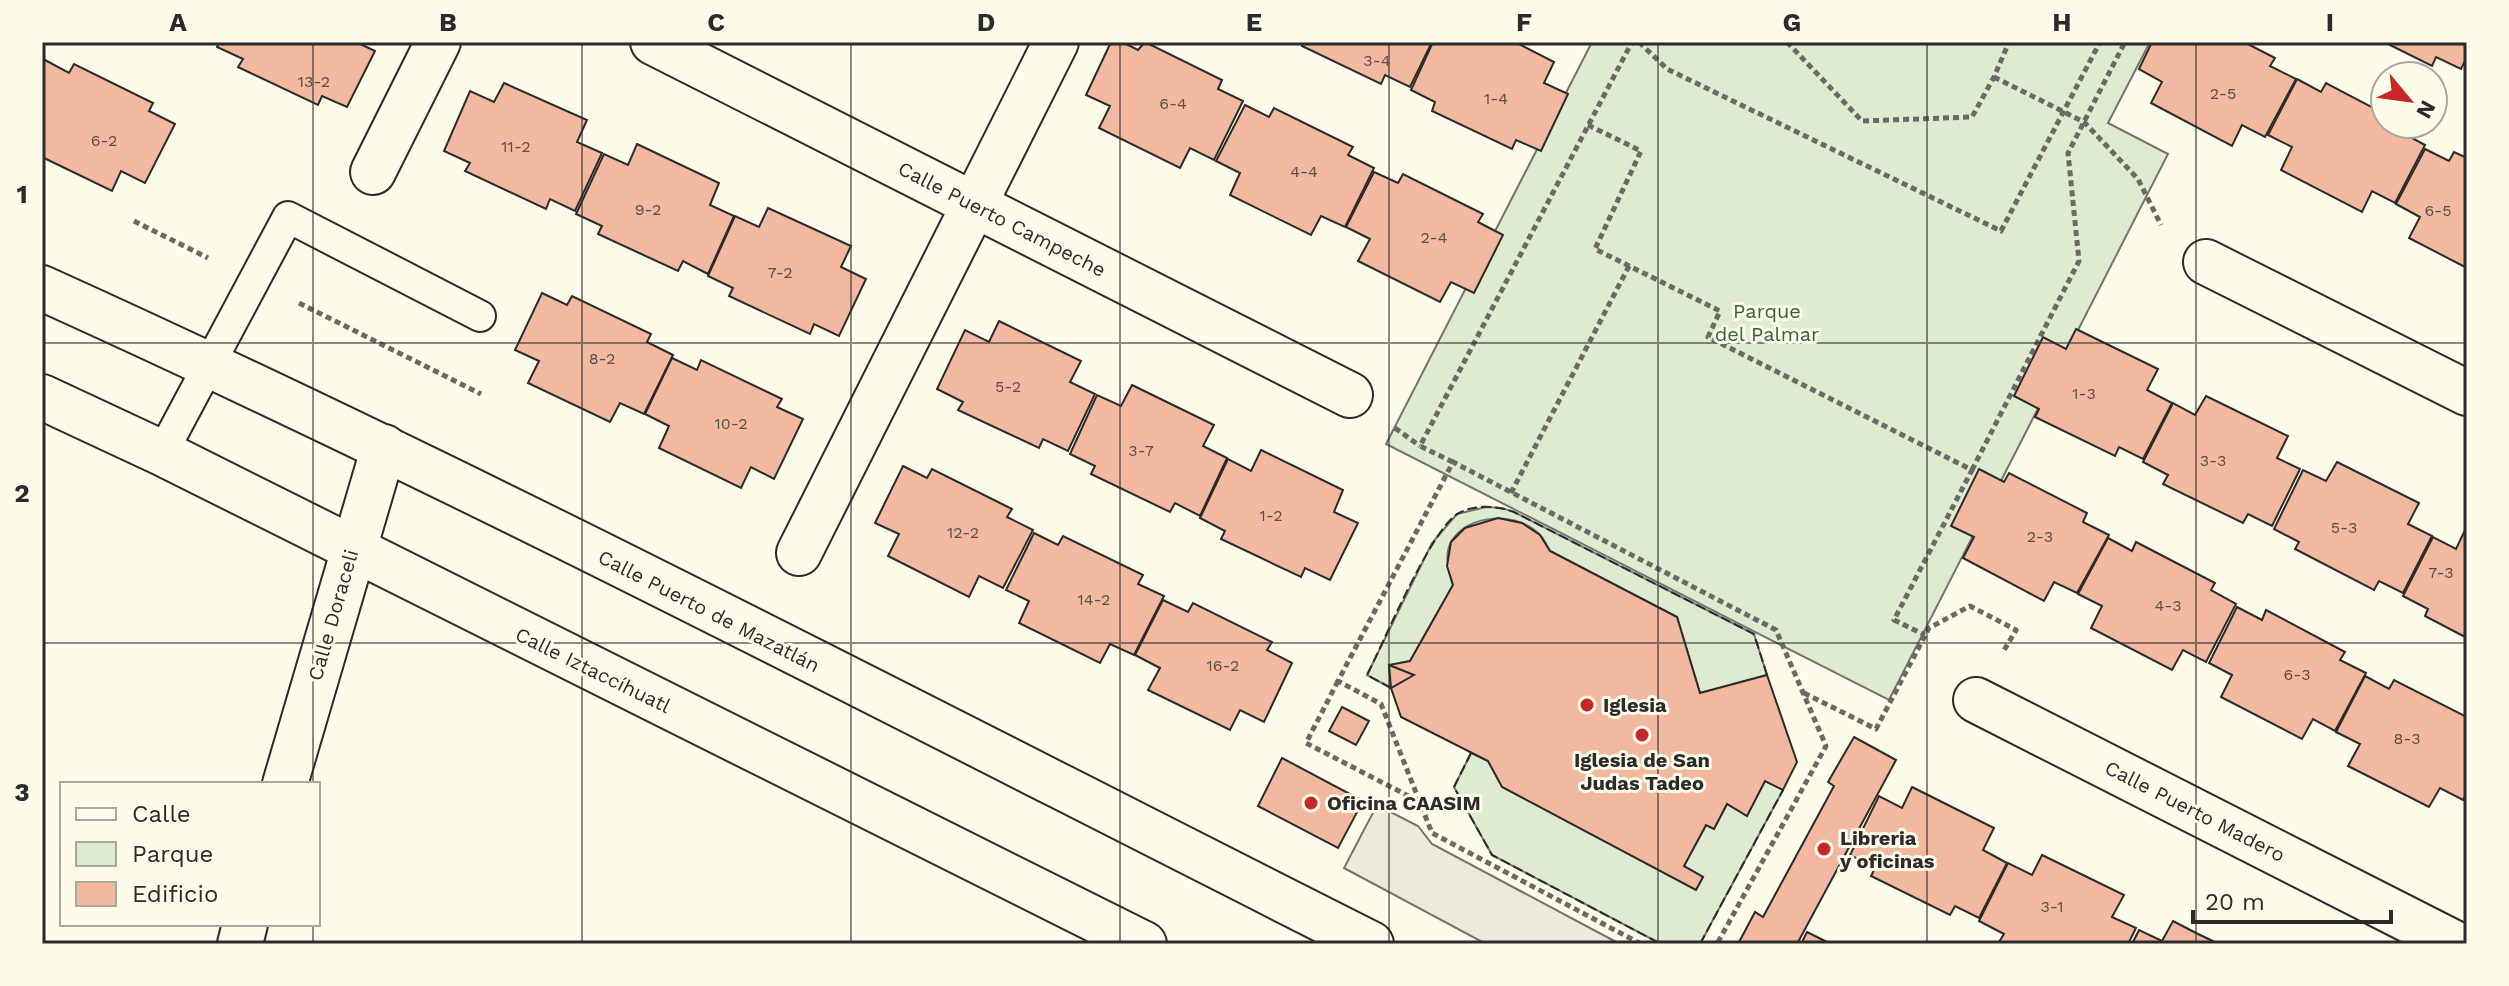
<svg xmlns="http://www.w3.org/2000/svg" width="2509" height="986" font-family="'Work Sans',sans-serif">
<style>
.green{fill:#deebd1;stroke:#74746e;stroke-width:2}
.parking{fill:#eceadb;stroke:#74746e;stroke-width:2}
.building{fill:#f2b8a0;stroke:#2b2b2b;stroke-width:2}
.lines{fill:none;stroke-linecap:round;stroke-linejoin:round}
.service-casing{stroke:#2b2b2b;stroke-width:34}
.pedestrian-casing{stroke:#2b2b2b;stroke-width:48}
.minor-casing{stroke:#2b2b2b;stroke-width:48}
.secondary-casing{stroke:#2b2b2b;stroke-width:48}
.path{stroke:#6a6964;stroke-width:5;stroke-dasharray:6 4;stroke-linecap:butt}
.service{stroke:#fdfbea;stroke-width:30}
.pedestrian{stroke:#fdfbea;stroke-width:44}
.minor{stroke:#fdfbea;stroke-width:44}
.secondary{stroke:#fdfbea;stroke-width:44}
.fence{stroke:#2b2b2b;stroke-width:2;stroke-dasharray:10 4;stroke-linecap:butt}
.grid{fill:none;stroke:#2b2b2b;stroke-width:2;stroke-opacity:0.55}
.poi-dot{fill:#c62828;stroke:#fdfbea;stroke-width:3}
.labels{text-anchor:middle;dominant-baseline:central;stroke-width:6;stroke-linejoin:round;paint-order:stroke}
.number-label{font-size:16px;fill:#5d4e48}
.street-label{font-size:20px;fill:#2b2b2b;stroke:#fdfbea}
.park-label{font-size:20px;fill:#34623c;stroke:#fdfbea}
.poi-label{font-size:20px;font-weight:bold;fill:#2b2b2b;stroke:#fdfbea;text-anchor:start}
.neatline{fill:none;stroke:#2b2b2b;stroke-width:3}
.grid-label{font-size:26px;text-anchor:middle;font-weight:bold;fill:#2b2b2b}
</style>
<rect width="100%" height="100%" fill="#fdfbea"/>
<!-- green -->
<g class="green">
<path d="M1592,42H2150L2108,123L2168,154L1889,700L1386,444Z"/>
<path d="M1486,507L1502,508L1514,512L1754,634L1767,675L1700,693L1677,617L1550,551C1547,546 1544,539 1540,535C1519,512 1468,512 1451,542C1444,555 1448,571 1453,585L1410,661L1390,665L1391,688L1367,675L1432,543L1457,514Z"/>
<path d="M1471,753L1488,761L1503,787L1696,890L1703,877L1684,866L1706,825L1714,829L1727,804L1747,815L1765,781L1783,790L1700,944H1661L1492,855L1454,787Z"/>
</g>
<!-- parking -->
<path class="parking" d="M1377,805L1418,826L1432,844L1620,944H1486L1344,868Z"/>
<!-- building -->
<g class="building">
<path d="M219,42H356L375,51L347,107L322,96L318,105L238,67L243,59L217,47Z"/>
<path d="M1111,42H1122L1138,50L1145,42L1222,80L1218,89L1243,101L1214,160L1190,148L1180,168L1099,128L1110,106L1086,95Z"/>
<path d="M1304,42H1432L1410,87L1385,75L1381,84L1302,46Z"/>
<path d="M1433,42H1515L1554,62L1544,83L1568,94L1541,151L1516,140L1512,149L1432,111L1435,102L1411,90Z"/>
<path d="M2152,42H2244L2275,58L2270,66L2296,79L2265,137L2242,125L2232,146L2151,103L2162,82L2139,69Z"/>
<path d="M2384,42H2467V57L2461,69L2436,57L2432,66Z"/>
<path d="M45,60L69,73L74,64L153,103L149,111L175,124L145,183L121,171L112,191L42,157V66Z"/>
<path d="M2297,79L2321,92L2326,83L2385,114V124H2404L2401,132L2425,145L2395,203L2372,191L2362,212L2281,170L2292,147L2268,135Z"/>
<path d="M504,83L587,120L577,142L602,153L575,211L550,199L546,209L465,171L470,163L444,151L470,91L494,102Z"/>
<path d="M1245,105L1269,117L1274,108L1353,147L1348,155L1374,168L1345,227L1321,216L1311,235L1230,195L1240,173L1216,161Z"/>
<path d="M637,144L719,183L710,205L734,216L708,274L683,261L678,271L598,234L602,226L576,214L604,154L628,165Z"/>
<path d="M2425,149L2449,161L2454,152L2467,158V268L2409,238L2420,217L2396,204Z"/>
<path d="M1374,172L1398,183L1403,174L1483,214L1478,222L1503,235L1474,293L1451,282L1440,302L1358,261L1370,239L1346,227Z"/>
<path d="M768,208L851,246L841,267L866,279L839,336L814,324L810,334L729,296L733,288L708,276L735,216L759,227Z"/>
<path d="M542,293L567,305L572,296L651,334L647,342L673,355L644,414L620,403L610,422L528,383L539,361L515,350Z"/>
<path d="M999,321L1081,361L1070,382L1095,394L1068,451L1043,439L1039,448L958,410L963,402L937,389L965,330L989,342Z"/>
<path d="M2076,329L2158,369L2147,390L2172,403L2143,459L2119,447L2115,456L2035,417L2039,409L2014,396L2043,337L2066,349Z"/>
<path d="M672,358L697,370L701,360L782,399L777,407L803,419L774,479L751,467L741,488L659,448L669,426L645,414Z"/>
<path d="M1132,385L1214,425L1203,446L1227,458L1200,516L1175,503L1170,512L1091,474L1095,466L1070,454L1097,395L1121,406Z"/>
<path d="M2206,396L2288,436L2277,458L2300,469L2272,526L2248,514L2243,523L2163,484L2168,475L2143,462L2173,403L2195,415Z"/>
<path d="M1261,450L1343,490L1334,512L1358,523L1330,580L1305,568L1301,577L1221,539L1225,531L1200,518L1228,459L1251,471Z"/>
<path d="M2337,462L2419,503L2408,524L2432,536L2403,593L2379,581L2374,590L2295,549L2299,542L2274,529L2303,470L2326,481Z"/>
<path d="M903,466L927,478L932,469L1012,509L1007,517L1033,530L1003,588L979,576L969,597L888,556L899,534L875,523Z"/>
<path d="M1979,469L2004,482L2009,473L2087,513L2083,522L2109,535L2077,593L2054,582L2044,601L1963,558L1974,537L1951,526Z"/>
<path d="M1498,518L1522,523L1540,535L1550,551L1677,617L1700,693L1767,675L1797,762L1783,790L1765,781L1747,816L1727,804L1714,829L1706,825L1684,866L1703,877L1696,890L1502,787L1488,761L1401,717L1391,688L1389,665L1410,661L1453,585L1447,566L1451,542L1465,528Z"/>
<path d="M2466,528L2467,529V638L2425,616L2428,609L2403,596L2433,537L2456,549Z"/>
<path d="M1034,533L1058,545L1063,536L1143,575L1138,584L1164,596L1134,655L1110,644L1100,663L1019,623L1029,601L1006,590Z"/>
<path d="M2108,538L2132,551L2136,542L2215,583L2211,590L2236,604L2206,662L2183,650L2172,670L2091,628L2102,606L2078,594Z"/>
<path d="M1163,600L1188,612L1193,603L1272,642L1267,650L1292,663L1264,722L1240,710L1230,730L1148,690L1160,668L1135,655Z"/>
<path d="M2237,607L2262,620L2266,610L2345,652L2340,660L2366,673L2335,731L2313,719L2302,739L2221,697L2232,675L2209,663Z"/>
<path d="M1389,665L1414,675L1391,688Z"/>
<path d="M2365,676L2389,689L2394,680L2467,717V793L2463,800L2440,788L2429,807L2348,766L2360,744L2336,732Z"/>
<path d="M1342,707L1369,721L1356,745L1329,731Z"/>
<path d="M1854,737L1896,760L1797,944H1738L1755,912L1763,917L1834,786L1828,782Z"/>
<path d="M1282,758L1363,801L1338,848L1258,806Z"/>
<path d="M1912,787L1994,828L1983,850L2007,863L1979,918L1955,906L1950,915L1871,876L1875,868L1850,855L1879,796L1902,808Z"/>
<path d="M2042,855L2124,895L2112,917L2136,928L2128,944H2003L1999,942L2004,934L1979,921L2008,863L2032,875Z"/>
<path d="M2173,921L2196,933L2219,944H2132L2139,930L2162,941Z"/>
<path d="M1807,932L1831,944H1801Z"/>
</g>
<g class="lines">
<defs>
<path id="service" d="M162,453L288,217L480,316"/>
<g id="pedestrian">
<path d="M373,172L438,42"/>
<path d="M799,553L1056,42"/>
</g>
<g id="minor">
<path d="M653,42L1350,395"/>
<path d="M2206,262L2467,393"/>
<path d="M1976,700L2456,944"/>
<path d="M285,784L384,447"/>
<path d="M240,944L245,924"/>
</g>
<g id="secondary">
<path d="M42,288C491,491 930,722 1371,944"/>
<path d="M42,397L162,453L1144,944"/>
</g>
</defs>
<!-- service casing -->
<use href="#service" class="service-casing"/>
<!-- pedestrian casing -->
<use href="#pedestrian" class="pedestrian-casing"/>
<!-- minor casing -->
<use href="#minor" class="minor-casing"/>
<!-- secondary casing -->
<use href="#secondary" class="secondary-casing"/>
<!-- path -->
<g class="path">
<path d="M1639,42L1667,69L2001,231L2100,42"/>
<path d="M1787,42L1862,121L1972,117L1994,77L2009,42"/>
<path d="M1994,77L2084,122L2138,179L2161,225"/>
<path d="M1588,125L1641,151L1595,249L1720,311L1708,337L1972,470L1894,620L1925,635"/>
<path d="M134,221L208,258"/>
<path d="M299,303L481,394"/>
<path d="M1395,428L1420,446"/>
<path d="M1453,462L1420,446L1632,42"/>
<path d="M1972,470L2079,261L2068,153L2125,42"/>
<path d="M1511,493L1629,266"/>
<path d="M1338,681L1306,743L1420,802"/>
<path d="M1804,693L1876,729L1929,628L1970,606L2016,630L2003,652"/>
<path d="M1641,944L1432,833L1381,704L1338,681L1453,462L1776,630L1826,746L1717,944"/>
</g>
<!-- service -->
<use href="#service" class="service"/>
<!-- pedestrian -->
<use href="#pedestrian" class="pedestrian"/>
<!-- minor -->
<use href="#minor" class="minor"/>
<!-- secondary -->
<use href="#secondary" class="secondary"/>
<!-- fence -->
<g class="fence">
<path d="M1391,688L1367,675C1384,642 1431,528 1459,513C1476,504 1497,506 1514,512L1754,634L1767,675"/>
<path d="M1471,753L1454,787L1492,855L1661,944"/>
<path d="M1700,944L1783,790"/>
</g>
</g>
<!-- grid -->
<path class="grid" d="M313,42V784M582,42V944M851,42V944M1120,42V944M1389,42V944M1658,42V944M1927,42V944M2196,42V944M42,343H2467M42,643H2467M313,924V944"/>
<!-- markers -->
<g class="poi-dot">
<circle cx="1587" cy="705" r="8"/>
<circle cx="1642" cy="735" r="8"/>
<circle cx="1311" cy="803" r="8"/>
<circle cx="1824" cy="849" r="8"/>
</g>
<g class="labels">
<!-- number labels -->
<g class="number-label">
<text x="1377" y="60">3-4</text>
<text x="314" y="81">13-2</text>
<text x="2223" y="93">2-5</text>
<text x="1496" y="98">1-4</text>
<text x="1173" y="103">6-4</text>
<text x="104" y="140">6-2</text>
<text x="516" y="146">11-2</text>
<text x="1304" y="171">4-4</text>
<text x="648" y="209">9-2</text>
<text x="2438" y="210">6-5</text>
<text x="1434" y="237">2-4</text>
<text x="780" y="272">7-2</text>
<text x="602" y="358">8-2</text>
<text x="1008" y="386">5-2</text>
<text x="2084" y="393">1-3</text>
<text x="731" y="423">10-2</text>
<text x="1141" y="450">3-7</text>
<text x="2213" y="460">3-3</text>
<text x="1271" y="515">1-2</text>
<text x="2344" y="527">5-3</text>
<text x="963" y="532">12-2</text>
<text x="2040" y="536">2-3</text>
<text x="2441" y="572">7-3</text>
<text x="1094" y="599">14-2</text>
<text x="2168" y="605">4-3</text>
<text x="1223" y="665">16-2</text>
<text x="2297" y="674">6-3</text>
<text x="2407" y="738">8-3</text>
<text x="2052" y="906">3-1</text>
</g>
<!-- street labels -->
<g class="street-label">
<text transform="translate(1002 219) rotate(27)">Calle Puerto Campeche</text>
<text transform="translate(709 611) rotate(27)">Calle Puerto de Mazatlán</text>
<text transform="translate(333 615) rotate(-74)">Calle Doraceli</text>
<text transform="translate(593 670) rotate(26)">Calle Iztaccíhuatl</text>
<text transform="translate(2195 811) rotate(27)">Calle Puerto Madero</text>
</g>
<!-- park labels -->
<g class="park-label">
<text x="1767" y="311">Parque<tspan x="1767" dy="23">del Palmar</tspan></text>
</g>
<!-- poi labels -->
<g class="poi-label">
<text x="1603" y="705">Iglesia</text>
<text x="1642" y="760" text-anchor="middle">Iglesia de San<tspan x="1642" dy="23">Judas Tadeo</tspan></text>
<text x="1327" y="803">Oficina CAASIM</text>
<text x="1840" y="838">Libreria<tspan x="1840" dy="23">y oficinas</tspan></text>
</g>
</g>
<!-- border -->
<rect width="2509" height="986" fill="none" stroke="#fdfbea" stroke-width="88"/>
<!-- legend -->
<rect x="60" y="782" width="260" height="144" fill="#fdfbea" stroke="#a9a89e" stroke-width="2"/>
<rect x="76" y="808" width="40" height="12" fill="#fdfbea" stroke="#a9a89e" stroke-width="2"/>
<text x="132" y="822" font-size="24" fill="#2b2b2b">Calle</text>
<rect x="76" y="842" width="40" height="24" fill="#deebd1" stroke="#a9a89e" stroke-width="2"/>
<text x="132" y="862" font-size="24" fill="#2b2b2b">Parque</text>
<rect x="76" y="882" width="40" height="24" fill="#f2b8a0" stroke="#a9a89e" stroke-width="2"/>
<text x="132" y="902" font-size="24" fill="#2b2b2b">Edificio</text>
<!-- north arrow -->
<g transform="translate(2409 100) rotate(119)"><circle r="38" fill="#fdfbea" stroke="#a9a89e" stroke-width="2"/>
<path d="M0-6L14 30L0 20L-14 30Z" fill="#c62828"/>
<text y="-12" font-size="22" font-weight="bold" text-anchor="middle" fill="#2b2b2b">N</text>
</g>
<!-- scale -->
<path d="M2193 910v12h198v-12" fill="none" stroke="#2b2b2b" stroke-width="4"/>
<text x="2205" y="910" font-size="24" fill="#2b2b2b" stroke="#fdfbea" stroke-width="6" paint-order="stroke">20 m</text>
<rect x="44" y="44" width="2421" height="898" class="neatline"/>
<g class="grid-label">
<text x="178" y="31">A</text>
<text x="448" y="31">B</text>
<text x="716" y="31">C</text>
<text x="986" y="31">D</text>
<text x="1254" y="31">E</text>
<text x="1524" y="31">F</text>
<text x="1792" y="31">G</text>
<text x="2062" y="31">H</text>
<text x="2330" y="31">I</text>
<text x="22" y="203">1</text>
<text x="22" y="502">2</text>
<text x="22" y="801">3</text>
</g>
</svg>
